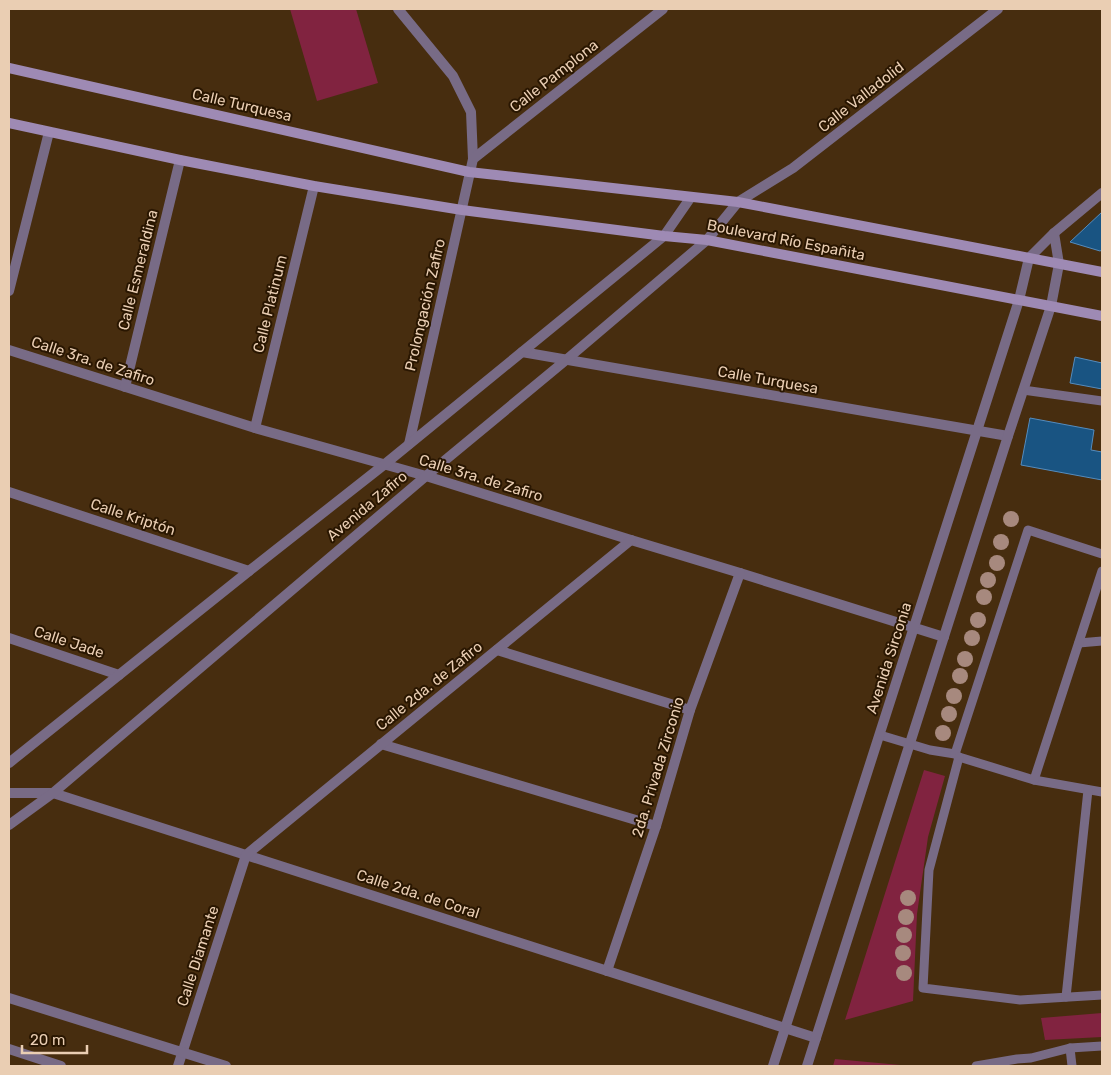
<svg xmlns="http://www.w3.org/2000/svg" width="1111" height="1075" font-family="Rubik,sans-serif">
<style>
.green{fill:#812340}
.building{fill:#195482;stroke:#548cbe}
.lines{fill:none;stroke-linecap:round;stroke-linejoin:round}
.service{stroke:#786b86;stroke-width:9}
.minor{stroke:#786b86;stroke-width:10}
.tertiary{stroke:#786b86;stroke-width:10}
.secondary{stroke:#9e8ab4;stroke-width:10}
.tree{fill:#a7897e}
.labels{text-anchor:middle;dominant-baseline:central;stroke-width:4;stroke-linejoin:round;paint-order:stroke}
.street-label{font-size:15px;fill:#eaceb3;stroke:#291601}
</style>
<rect width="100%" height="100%" fill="#472d0f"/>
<!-- green -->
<g class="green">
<path d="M290,9H356L378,83L317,101Z"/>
<path d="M924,770L945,776L928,837L917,914L913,1001L845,1020Z"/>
<path d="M1102,1013V1037L1045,1040L1041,1018Z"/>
<path d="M835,1059L911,1066H833Z"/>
</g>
<!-- building -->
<g class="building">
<path d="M1102,212V250L1100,251L1070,242Z"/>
<path d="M1075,357L1102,363V389L1070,383Z"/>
<path d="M1030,418L1094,430L1091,450L1102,452V480L1021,465Z"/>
</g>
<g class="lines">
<!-- service -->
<g class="service">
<path d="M1023,390L1102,401"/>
<path d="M1079,643L1102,641"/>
<path d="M880,735L930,750L955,754L959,757L1034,780L1102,792"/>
<path d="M955,754L1028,530L1102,554"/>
<path d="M959,757L929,870L923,988L1020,1000L1102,995"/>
<path d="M1034,780L1102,571"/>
<path d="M1066,997L1088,790"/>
<path d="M1070,1048L1072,1066"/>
<path d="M976,1066L1017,1059L1031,1058L1070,1048L1102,1046"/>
</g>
<!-- minor -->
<g class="minor">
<path d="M398,9L453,76L471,112L473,159"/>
<path d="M738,202L793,168L998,9"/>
<path d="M1054,233L1059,264"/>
<path d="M1029,258L1054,233L1102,193"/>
<path d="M9,291L49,132"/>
<path d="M9,350L255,428L426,476L631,540L740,573L944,637"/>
<path d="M522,352L1008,436"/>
<path d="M125,387L180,160"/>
<path d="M255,428L314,186"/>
<path d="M409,444L473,159L663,9"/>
<path d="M9,492L249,571"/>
<path d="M9,638L119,675"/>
<path d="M497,650L690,710"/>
<path d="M381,744L656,826"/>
<path d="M9,793H53L816,1038"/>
<path d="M607,971L656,826L690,710L740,573"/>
<path d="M178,1066L246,855L631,540"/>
</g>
<!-- tertiary -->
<g class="tertiary">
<path d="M9,763L249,571L385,464L664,236L691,197"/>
<path d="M9,825L53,793L426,476L566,360L707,240L738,202"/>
<path d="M9,998L226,1066"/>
<path d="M9,1049L61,1066"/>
<path d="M773,1066L1019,300L1029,258"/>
<path d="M807,1066L1008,436L1051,306L1059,264"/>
</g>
<!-- secondary -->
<g class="secondary">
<path d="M9,68L469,172L738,202L1102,272"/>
<path d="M9,123L180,160L314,186L462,210L664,236L707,240L1102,316"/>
</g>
</g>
<!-- trees -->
<g class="tree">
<circle cx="1011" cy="519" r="8"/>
<circle cx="1001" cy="542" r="8"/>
<circle cx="997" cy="563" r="8"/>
<circle cx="988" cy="580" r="8"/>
<circle cx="984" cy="597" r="8"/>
<circle cx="978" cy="620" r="8"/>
<circle cx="972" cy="638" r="8"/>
<circle cx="965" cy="659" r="8"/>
<circle cx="960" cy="676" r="8"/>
<circle cx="954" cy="696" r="8"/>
<circle cx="949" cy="714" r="8"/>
<circle cx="943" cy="733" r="8"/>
<circle cx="908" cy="898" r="8"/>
<circle cx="906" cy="917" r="8"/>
<circle cx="904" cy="935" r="8"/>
<circle cx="903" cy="953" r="8"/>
<circle cx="904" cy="973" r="8"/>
</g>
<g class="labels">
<!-- street labels -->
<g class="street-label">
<text transform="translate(554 76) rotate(-38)">Calle Pamplona</text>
<text transform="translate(861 97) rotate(-38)">Calle Valladolid</text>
<text transform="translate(242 105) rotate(13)">Calle Turquesa</text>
<text transform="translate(786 240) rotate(11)">Boulevard Río Españita</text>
<text transform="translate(138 270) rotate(-76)">Calle Esmeraldina</text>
<text transform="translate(270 304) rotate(-76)">Calle Platinum</text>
<text transform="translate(425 305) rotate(-77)">Prolongación Zafiro</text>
<text transform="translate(93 361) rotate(18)">Calle 3ra. de Zafiro</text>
<text transform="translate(768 380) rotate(10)">Calle Turquesa</text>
<text transform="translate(481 478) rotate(17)">Calle 3ra. de Zafiro</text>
<text transform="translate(367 506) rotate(-40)">Avenida Zafiro</text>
<text transform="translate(133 517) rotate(18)">Calle Kriptón</text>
<text transform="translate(69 642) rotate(18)">Calle Jade</text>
<text transform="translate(889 658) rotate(-72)">Avenida Sirconia</text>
<text transform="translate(429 686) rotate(-39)">Calle 2da. de Zafiro</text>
<text transform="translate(658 767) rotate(-73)">2da. Privada Zirconio</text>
<text transform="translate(418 894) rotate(18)">Calle 2da. de Coral</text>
<text transform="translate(198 956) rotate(-72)">Calle Diamante</text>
</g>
</g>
<!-- border -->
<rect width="1111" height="1075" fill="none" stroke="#eaceb3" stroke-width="20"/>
<!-- scale -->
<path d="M22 1045v8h65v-8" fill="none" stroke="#eaceb3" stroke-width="2.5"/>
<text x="30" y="1045" font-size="15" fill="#eaceb3" stroke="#291601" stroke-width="4" paint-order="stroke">20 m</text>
</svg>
